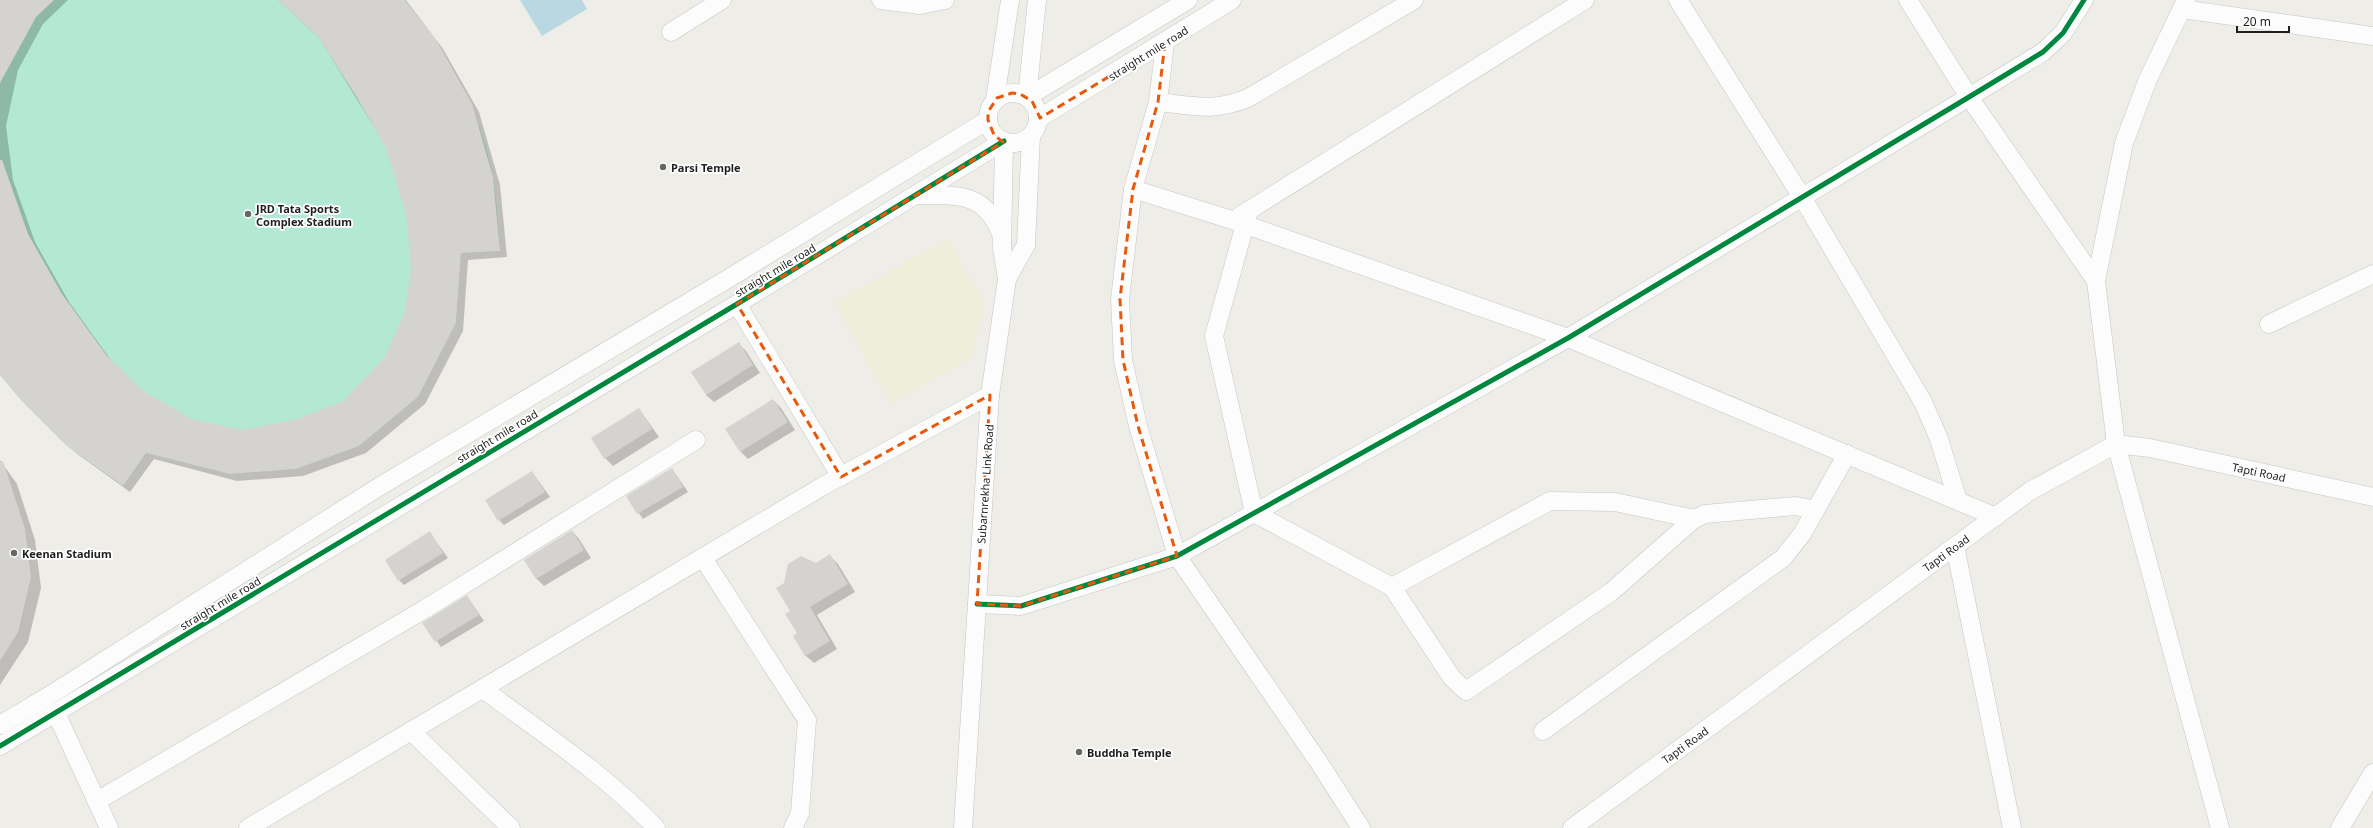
<svg xmlns="http://www.w3.org/2000/svg" width="2373" height="828" font-family="'Noto Sans',sans-serif">
<style>
.farmland{fill:#edefdb}
.pitch{fill:#b2e8d4}
.water{fill:#bad8e2}
.shadow{fill:#0003}
.building{fill:#d5d3cf}
.lines{fill:none;stroke-linecap:round;stroke-linejoin:round}
.minor-casing{stroke:#c6c6c4;stroke-width:19}
.minor{stroke:#fcfcfc;stroke-width:18}
.cycleway-casing{stroke:#fff;stroke-width:8}
.cycleway{stroke:#00873e;stroke-width:5}
.marked{fill:none;stroke:#e8590c;stroke-width:3;stroke-dasharray:8 5;stroke-linejoin:round}
.poi-dot{fill:#676765;stroke:#fff;stroke-width:1.5}
.labels{text-anchor:middle;dominant-baseline:central;stroke-width:3.5;stroke-linejoin:round;paint-order:stroke}
.street-label{font-size:11px;fill:#1f1f1f;stroke:#fff}
.poi-label{font-size:11px;font-weight:bold;fill:#1f1f1f;stroke:#fff;text-anchor:start}
</style>
<rect width="100%" height="100%" fill="#eeede8"/>
<!-- farmland -->
<path class="farmland" d="M948,238L985,304L971,358L891,404L834,303Z"/>
<!-- pitch -->
<path class="pitch" d="M0,0H405C446,53 481,111 493,178C497,202 498,227 500,251L461,253L456,323L418,397L359,446L296,469L230,474L146,453L123,486L67,446L21,400L0,375Z"/>
<!-- water -->
<path class="water" d="M520,0H582L587,9L542,36Z"/>
<!-- shadow -->
<g class="shadow">
<path d="M0,0H68L43,24L18,70L6,126L13,180L35,242L69,302L113,363L142,391L191,420L243,431L298,420L344,402L386,357L406,311L412,268L407,214L387,148L319,38L278,0H406L443,49L479,112L500,185L507,257L468,260L463,331L425,404L366,453L303,476L237,481L154,459L130,492L76,453L21,399L0,373Z"/>
<path d="M739,344L746,351L760,373L714,402L706,395Z"/>
<path d="M773,400L781,408L795,430L748,459L740,451Z"/>
<path d="M639,409L659,437L613,466L605,458Z"/>
<path d="M0,460L17,484L35,540L41,588L28,642L0,685Z"/>
<path d="M672,469L688,492L643,519L627,496Z"/>
<path d="M532,472L550,497L504,525L499,520Z"/>
<path d="M572,531L579,539L591,558L544,586L536,578Z"/>
<path d="M430,533L448,558L404,585L399,580Z"/>
<path d="M830,556L838,564L855,592L817,615L837,649L814,663L806,656L794,636L799,634L791,611L816,564Z"/>
<path d="M467,596L484,621L441,647L424,623Z"/>
</g>
<!-- building -->
<g class="building">
<path d="M0,0H54L36,17L0,83Z"/>
<path d="M278,0H405L436,40L472,104L493,177L500,251L461,253L456,323L418,397L359,446L296,469L230,474L146,453L123,486L67,446L21,400L0,375V160H2L28,234L62,294L107,356L142,390L191,419L243,430L297,419L343,401L385,357L405,311L411,268L406,214L386,148L356,96L318,37Z"/>
<path d="M739,342L753,365L706,395L691,372Z"/>
<path d="M773,399L788,422L740,452L725,429Z"/>
<path d="M639,408L652,429L604,459L591,438Z"/>
<path d="M3,461L25,529L31,577L18,632L0,661V462Z"/>
<path d="M672,468L683,487L637,514L626,496Z"/>
<path d="M532,471L545,492L498,521L485,500Z"/>
<path d="M572,530L584,550L536,579L524,560Z"/>
<path d="M430,531L443,553L398,581L385,560Z"/>
<path d="M830,554L848,584L810,607L830,641L805,656L793,636L797,633L785,614L790,611L776,588L784,583L788,564L801,556L816,563Z"/>
<path d="M467,595L479,615L435,642L422,623Z"/>
</g>
<g class="lines">
<defs>
<g id="minor">
<path d="M881,0L920,5L945,0"/>
<path d="M1678,0L1802,197L1923,402L1939,439L1958,501"/>
<path d="M1908,0L1969,97L2096,281L2116,444L2220,828"/>
<path d="M2182,9L2373,36"/>
<path d="M671,32L722,0"/>
<path d="M1165,43L1158,102L1133,189L1120,299L1123,360L1138,426L1177,556L1318,761L1361,828"/>
<circle cx="1013" cy="118" r="25"/>
<path d="M1027,97L1188,0"/>
<path d="M1027,97L1037,0"/>
<path d="M995,100L1010,0"/>
<path d="M1158,102C1194,106 1214,112 1248,98L1414,0"/>
<path d="M1038,119L1232,0"/>
<path d="M1133,189L1232,220L1568,338L1996,517"/>
<path d="M917,195C957,195 985,192 1001,234"/>
<path d="M1249,210L1214,336L1254,513L1392,587L1452,678L1466,691L1611,592L1694,519L1705,514L1796,506L1815,510"/>
<path d="M1240,216L1585,0"/>
<path d="M1007,279L1026,245L1031,136"/>
<path d="M2096,281L2124,143L2148,79L2186,0"/>
<path d="M737,304L841,477"/>
<path d="M2269,324L2373,274"/>
<path d="M1955,546L2012,828"/>
<path d="M703,558L807,720L800,813L793,828"/>
<path d="M1392,587L1550,501L1615,502L1694,519"/>
<path d="M977,604L1021,606L1177,556L1568,338L1969,97L2043,52L2063,33L2084,0"/>
<path d="M483,689C542,733 605,774 656,828"/>
<path d="M56,713L109,828"/>
<path d="M0,725L47,697L377,488L726,280L988,120"/>
<path d="M411,731L511,828"/>
<path d="M1543,731L1783,558L1802,534L1847,454"/>
<path d="M0,746L737,304L1004,141"/>
<path d="M97,801L425,609L696,440"/>
<path d="M248,828L823,486L990,395"/>
<path d="M963,828L990,395L1007,279L1002,248L1004,141"/>
<path d="M1572,828L2030,491L2116,444L2150,448L2373,497"/>
<path d="M2340,828L2373,773"/>
</g>
</defs>
<!-- minor casing -->
<use href="#minor" class="minor-casing"/>
<!-- minor -->
<use href="#minor" class="minor"/>
<defs>
<g id="cycleway">
<path d="M977,604L1021,606L1177,556L1568,338L1969,97L2043,52L2063,33L2084,0"/>
<path d="M0,746L737,304L1004,141"/>
</g>
</defs>
<!-- cycleway casing -->
<use href="#cycleway" class="cycleway-casing"/>
<!-- cycleway -->
<use href="#cycleway" class="cycleway"/>
</g>
<!-- marked area -->
<path class="marked" d="M1165,43L1158,102L1133,189L1120,299L1123,360L1138,426L1177,556L1021,606L977,604L990,395L841,477L737,304L1003,142L994,135L988,120V112L997,98L1012,93L1020,94L1032,101L1040,118Z"/>
<!-- markers -->
<g class="poi-dot">
<circle cx="663" cy="167" r="4"/>
<circle cx="248" cy="214" r="4"/>
<circle cx="14" cy="553" r="4"/>
<circle cx="1079" cy="752" r="4"/>
</g>
<g class="labels">
<!-- street labels -->
<g class="street-label">
<text transform="translate(1148 53) rotate(-32)">straight mile road</text>
<text transform="translate(775 270) rotate(-31)">straight mile road</text>
<text transform="translate(497 436) rotate(-31)">straight mile road</text>
<text transform="translate(2259 472) rotate(12)">Tapti Road</text>
<text transform="translate(985 484) rotate(-86)">Subarnrekha Link Road</text>
<text transform="translate(1946 553) rotate(-36)">Tapti Road</text>
<text transform="translate(220 603) rotate(-31)">straight mile road</text>
<text transform="translate(1685 745) rotate(-36)">Tapti Road</text>
</g>
<!-- poi labels -->
<g class="poi-label">
<text x="671" y="167">Parsi Temple</text>
<text x="256" y="208">JRD Tata Sports<tspan x="256" dy="13">Complex Stadium</tspan></text>
<text x="22" y="553">Keenan Stadium</text>
<text x="1087" y="752">Buddha Temple</text>
</g>
</g>
<!-- scale -->
<path d="M2237 26v6h52v-6" fill="none" stroke="#1f1f1f" stroke-width="2"/>
<text x="2243" y="26" font-size="12" fill="#1f1f1f" stroke="#ffffff" stroke-width="3" paint-order="stroke">20 m</text>
</svg>
